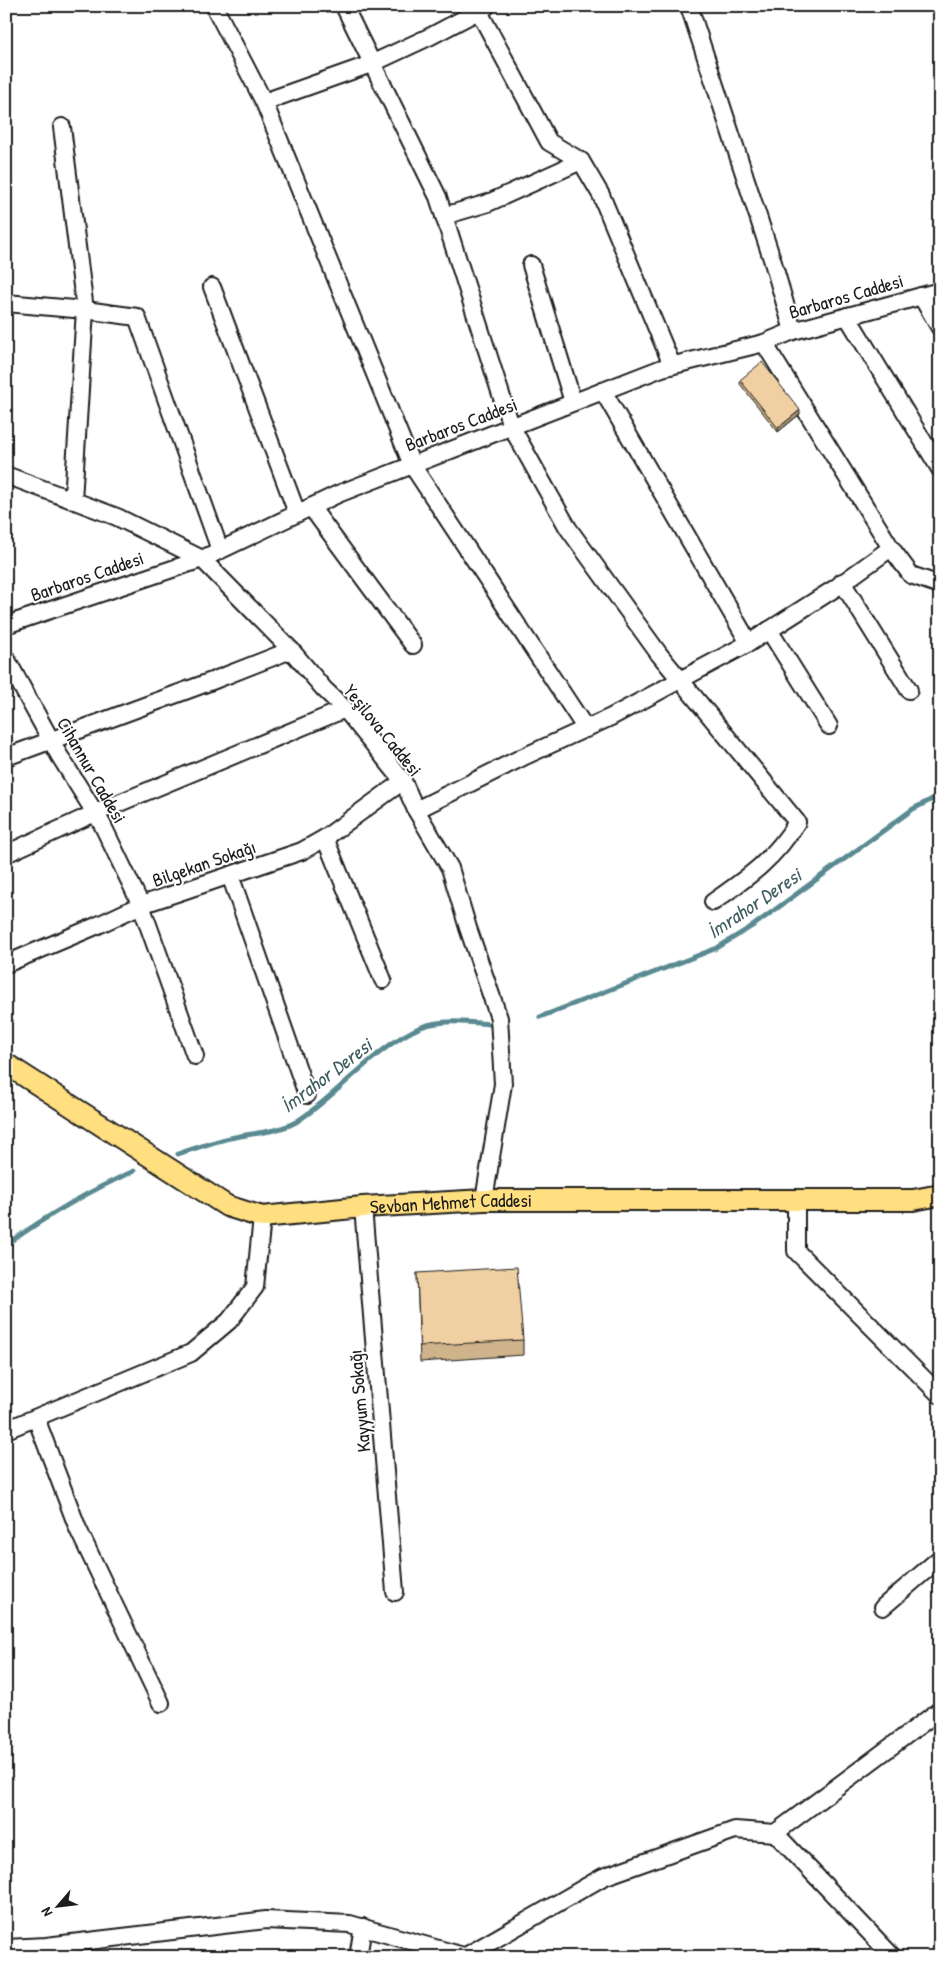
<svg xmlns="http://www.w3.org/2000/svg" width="946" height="1963" font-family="'Patrick Hand',sans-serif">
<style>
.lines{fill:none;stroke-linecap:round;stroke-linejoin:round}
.stream{stroke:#5a8a91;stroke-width:5}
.minor-casing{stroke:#1c1c1c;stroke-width:20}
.major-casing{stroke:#1c1c1c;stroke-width:24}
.minor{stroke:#fff;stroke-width:16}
.major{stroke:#ffdf80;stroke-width:20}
.wall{fill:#ceb38b;stroke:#1c1c1c}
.shaded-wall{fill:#a89271;stroke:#1c1c1c}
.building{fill:#f0d0a2;stroke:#1c1c1c}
.labels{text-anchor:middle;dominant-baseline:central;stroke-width:4;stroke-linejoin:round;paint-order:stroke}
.street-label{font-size:19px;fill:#1c1c1c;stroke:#fff}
.water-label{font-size:20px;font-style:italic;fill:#405c60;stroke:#fff}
</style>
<rect width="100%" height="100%" fill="#fff"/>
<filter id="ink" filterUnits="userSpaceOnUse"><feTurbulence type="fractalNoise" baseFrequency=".02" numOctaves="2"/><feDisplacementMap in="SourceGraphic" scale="10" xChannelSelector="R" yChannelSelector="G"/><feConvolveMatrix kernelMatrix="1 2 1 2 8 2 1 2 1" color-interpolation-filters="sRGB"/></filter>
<g filter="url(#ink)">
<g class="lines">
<!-- stream -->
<g class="stream">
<path d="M540,1017L717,948L754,925L913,809L940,795"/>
<path d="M178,1154C193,1149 207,1144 222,1140C246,1133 274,1134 296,1122C338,1096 374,1047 421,1027C442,1019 467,1022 489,1024"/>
<path d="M6,1245C45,1217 91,1190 134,1171"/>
</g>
<defs>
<g id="minor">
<path d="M214,6L264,102L412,465L586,729"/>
<path d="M344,6L438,197L511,426L568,528L659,654L797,822C775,859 747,878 713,902"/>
<path d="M476,6L549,142L581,161L601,195L672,365"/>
<path d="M689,6L772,259L793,331"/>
<path d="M264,102L371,64L431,36L486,7"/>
<path d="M62,127L85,310L73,500"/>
<path d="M444,216L488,203L581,161"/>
<path d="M531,265L573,402"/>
<path d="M212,287L297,513"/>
<path d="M921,296L940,328"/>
<path d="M6,303L85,310L137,317L220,550"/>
<path d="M847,316L940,469"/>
<path d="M603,391L749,643"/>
<path d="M6,475L117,517L202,559L291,650L324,689L345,709L403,781L416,810L450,868L468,928L499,1018L503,1084L484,1200"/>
<path d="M311,507L413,645"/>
<path d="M891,548L911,575L940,585"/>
<path d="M842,582L909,690"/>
<path d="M6,625L202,559L338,494L662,368L764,343L793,331L940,291"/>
<path d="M769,630L829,726"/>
<path d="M6,658L59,755L102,824L141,905L195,1056"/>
<path d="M6,757L212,681L291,650"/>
<path d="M416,810L523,757L611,717L749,643L834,589L891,548L764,343"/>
<path d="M325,838L383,980"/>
<path d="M6,854L95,813L345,709"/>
<path d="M230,875L307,1095"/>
<path d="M6,964L96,926L141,905L302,851L325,838L403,781"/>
<path d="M796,1199V1251L940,1395"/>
<path d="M363,1207L395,1592"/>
<path d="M36,1418L78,1529L161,1703"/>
<path d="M6,1430L191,1353L229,1321L255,1287L262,1217"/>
<path d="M883,1607L940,1558"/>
<path d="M775,1833L893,1957"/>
<path d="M6,1948L46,1946L266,1920L350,1924L467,1957"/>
<path d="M466,1956L603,1877L735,1830L775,1833L940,1710"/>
<path d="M358,1957L363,1927"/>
</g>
<g id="major">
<path id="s1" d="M6,1064L227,1206L262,1217L363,1207L484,1200H913L940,1195"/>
</g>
</defs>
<!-- minor casing -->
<use href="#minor" class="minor-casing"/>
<!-- major casing -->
<use href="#major" class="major-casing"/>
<!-- minor -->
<use href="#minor" class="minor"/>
<!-- major -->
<use href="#major" class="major"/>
</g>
<!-- wall -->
<g class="wall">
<path d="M740,380L800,414L778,432L740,384Z"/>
<path d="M417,1273L523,1340V1355L420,1362Z"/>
</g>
<!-- shaded-wall -->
<path class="shaded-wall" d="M800,410V414L778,432V428Z"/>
<!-- building -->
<g class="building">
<path d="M762,362L800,410L778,428L740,380Z"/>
<path d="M517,1267L523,1340L420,1346L417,1273Z"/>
</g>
</g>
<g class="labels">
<!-- street labels -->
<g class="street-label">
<text transform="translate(846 296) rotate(-16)">Barbaros Caddesi</text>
<text transform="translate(461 424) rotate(-21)">Barbaros Caddesi</text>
<text transform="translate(87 576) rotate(-19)">Barbaros Caddesi</text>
<text transform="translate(383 730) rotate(51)">Yeşilova Caddesi</text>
<text transform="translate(92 770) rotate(60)">Cihannur Caddesi</text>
<text transform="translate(204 863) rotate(-19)">Bilgekan Sokağı</text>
<text stroke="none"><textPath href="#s1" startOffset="489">Sevban Mehmet Caddesi</textPath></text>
<text transform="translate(359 1401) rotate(-95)">Kayyum Sokağı</text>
</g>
<!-- water labels -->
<g class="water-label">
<text transform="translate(754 903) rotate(-34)">İmrahor Deresi</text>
<text transform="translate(326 1075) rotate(-37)">İmrahor Deresi</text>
</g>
</g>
<!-- margin -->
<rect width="946" height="1963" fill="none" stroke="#fff" stroke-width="25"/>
<rect x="12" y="12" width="921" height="1938" fill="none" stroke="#1c1c1c" stroke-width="2" filter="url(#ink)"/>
<!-- north arrow -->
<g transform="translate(58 1906) rotate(242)" stroke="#ffffff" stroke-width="4" paint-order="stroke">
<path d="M0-4L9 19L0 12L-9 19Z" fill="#1c1c1c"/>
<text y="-8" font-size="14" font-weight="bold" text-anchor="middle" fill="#1c1c1c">N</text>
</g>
</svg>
